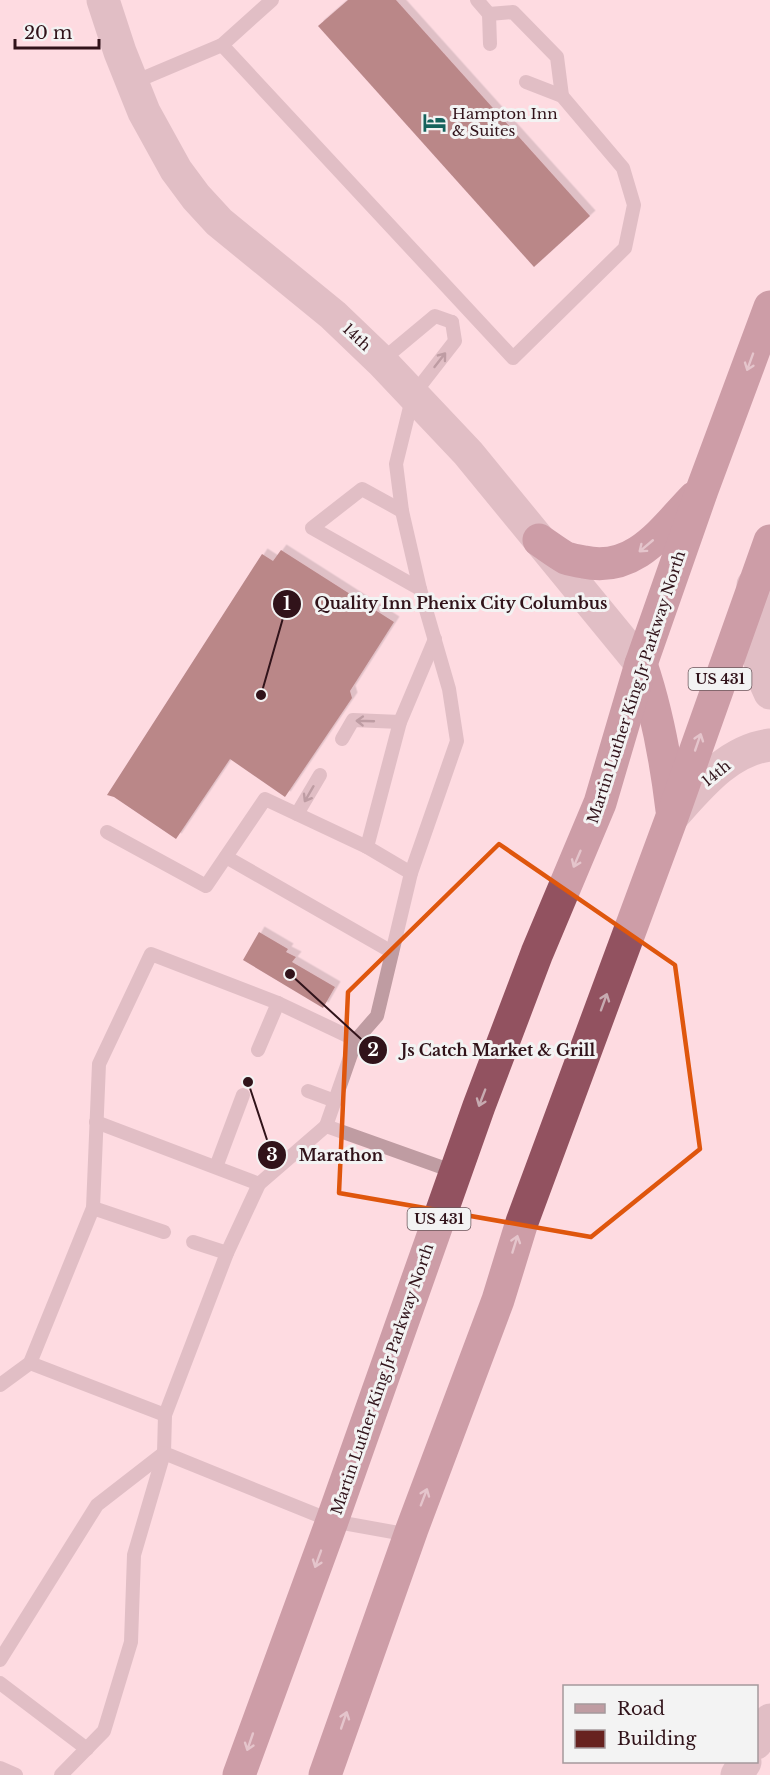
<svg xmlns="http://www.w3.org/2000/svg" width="770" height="1775" font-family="'Libre Baskerville',serif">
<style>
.building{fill:#67221f;filter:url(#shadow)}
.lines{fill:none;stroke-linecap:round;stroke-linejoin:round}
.service{stroke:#bf9ca2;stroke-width:14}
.tertiary{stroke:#bf9ca2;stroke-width:33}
.trunk{stroke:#925260;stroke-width:33}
.oneway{stroke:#715157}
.oneway2{stroke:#c7abb1}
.marked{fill:none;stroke:#df560d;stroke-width:4.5;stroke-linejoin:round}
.labels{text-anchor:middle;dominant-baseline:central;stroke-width:6;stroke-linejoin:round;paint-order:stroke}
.shield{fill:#f3f3f3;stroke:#6b565b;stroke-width:1.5}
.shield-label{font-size:14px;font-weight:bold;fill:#31131a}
.poi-label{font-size:15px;fill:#31131a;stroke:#f3f3f3;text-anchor:start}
.street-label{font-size:15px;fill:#31131a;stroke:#f3f3f3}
.leader{fill:none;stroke:#31131a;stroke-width:2}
.callout-dot{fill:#31131a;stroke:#f3f3f3;stroke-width:2}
.mark-label{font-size:18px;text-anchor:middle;font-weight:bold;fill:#fff}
.callout-label{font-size:16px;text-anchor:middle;font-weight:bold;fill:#31131a;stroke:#f3f3f3;stroke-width:6;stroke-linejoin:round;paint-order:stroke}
</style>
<defs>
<filter id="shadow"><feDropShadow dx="5.5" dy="-5.5" stdDeviation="0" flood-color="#0004"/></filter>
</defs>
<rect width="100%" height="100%" fill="#fedbe1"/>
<!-- building -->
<g class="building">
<path d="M348,0H396L590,216L534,267L318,26Z"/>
<path d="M281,550L394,622L350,691L352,698L285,797L230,759L176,839L114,797L107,795L262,554L273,561Z"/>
<path d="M259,932L288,949L286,952L296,957L292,962L335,987L323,1008L243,960Z"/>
</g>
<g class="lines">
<!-- service -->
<g class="service">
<path d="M477,0L489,14L490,44"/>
<path d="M489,14L513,12L557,57L562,96"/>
<path d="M222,45L513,358L625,248L634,205L623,168L562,96L526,82"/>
<path d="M132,83L222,45L272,0"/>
<path d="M381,361L435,316L452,322"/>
<path d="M402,511L362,489L312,528L420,589"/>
<path d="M342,739L353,720L400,722"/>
<path d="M297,814L320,775"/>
<path d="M107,832L206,886L265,799L367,847"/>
<path d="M226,857L392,952"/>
<path d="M411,873L367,847L400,722L435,639"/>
<path d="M258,1050L278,1003"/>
<path d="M308,1091L335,1101"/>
<path d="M96,1122L259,1184"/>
<path d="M326,1126L356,1040L377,1016L411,873L457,741L449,689L420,589L402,511L396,464L413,395L455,341L452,322"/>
<path d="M216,1167L243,1095"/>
<path d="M93,1208L164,1232"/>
<path d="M193,1242L227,1253"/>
<path d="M30,1363L165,1415"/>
<path d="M0,1385L30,1363L93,1208L99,1064L151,954L278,1003L356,1040"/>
<path d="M410,1535L332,1521L164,1453L165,1415L227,1253L259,1184L326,1126L455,1172"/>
<path d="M0,1660L97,1505L164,1453"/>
<path d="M0,1683L87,1749"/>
<path d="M0,1768L16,1775"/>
<path d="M61,1775L104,1731L131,1642L134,1555L164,1453"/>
</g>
<!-- tertiary -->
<g class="tertiary">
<path d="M103,0L120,52L144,112L176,170L196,197L219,222L333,315L381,361L468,453L641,664"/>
<path d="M753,585C756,618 755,664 770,693"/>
<path d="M672,817C699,787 728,750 770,745"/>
<path d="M756,1743L770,1720"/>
<path d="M737,1775L745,1762"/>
</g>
<!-- trunk -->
<g class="trunk">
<path d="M539,540C548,546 557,553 566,558C572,560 578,561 584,562C635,573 663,530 694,498"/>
<path d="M641,664C657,711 666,760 672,810"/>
<path d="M239,1775L332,1521L479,1106L537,953L600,803L641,664L702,490L770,307"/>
<path d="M325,1775L412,1529L498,1300L522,1222L672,817L770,541"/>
</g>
</g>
<!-- one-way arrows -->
<defs><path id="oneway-shaft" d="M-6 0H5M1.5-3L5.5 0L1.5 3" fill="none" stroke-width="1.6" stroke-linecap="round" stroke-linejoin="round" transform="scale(1.5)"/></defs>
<g class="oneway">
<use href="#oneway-shaft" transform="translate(440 360) rotate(-52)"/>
<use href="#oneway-shaft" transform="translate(365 721) rotate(-178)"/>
<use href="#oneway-shaft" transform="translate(309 794) rotate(120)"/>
</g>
<g class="oneway2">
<use href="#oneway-shaft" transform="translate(750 362) rotate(110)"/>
<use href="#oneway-shaft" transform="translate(646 546) rotate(140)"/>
<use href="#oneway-shaft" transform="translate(698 742) rotate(-71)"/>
<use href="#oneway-shaft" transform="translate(577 859) rotate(113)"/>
<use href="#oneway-shaft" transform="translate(604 1002) rotate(-70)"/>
<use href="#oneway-shaft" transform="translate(482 1098) rotate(111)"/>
<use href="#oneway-shaft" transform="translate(515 1244) rotate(-73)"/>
<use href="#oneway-shaft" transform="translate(424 1497) rotate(-69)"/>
<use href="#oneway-shaft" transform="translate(318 1559) rotate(110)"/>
<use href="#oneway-shaft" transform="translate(344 1720) rotate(-71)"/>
<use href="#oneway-shaft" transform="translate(250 1742) rotate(109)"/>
</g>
<!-- marked area -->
<path d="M0 0H770V1775H0ZM499,844L675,965L700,1149L591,1237L339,1193L348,992Z" fill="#fedbe1" fill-opacity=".55" fill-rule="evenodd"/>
<path class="marked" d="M499,844L675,965L700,1149L591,1237L339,1193L348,992Z"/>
<!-- icons -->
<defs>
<symbol id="hotel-bare" viewBox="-9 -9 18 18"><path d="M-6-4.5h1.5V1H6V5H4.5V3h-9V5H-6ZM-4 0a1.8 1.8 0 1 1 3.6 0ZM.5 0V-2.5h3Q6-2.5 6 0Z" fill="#15625c" stroke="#f3f3f3" stroke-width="2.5" paint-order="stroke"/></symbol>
</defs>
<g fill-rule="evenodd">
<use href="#hotel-bare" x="418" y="106" width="33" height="33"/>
</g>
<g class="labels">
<!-- shield labels -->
<g class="shield">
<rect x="688.5" y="668" width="63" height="22" rx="4.5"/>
<rect x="407.5" y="1208" width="63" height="22" rx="4.5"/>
</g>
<g class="shield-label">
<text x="720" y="679">US 431</text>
<text x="439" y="1219">US 431</text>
</g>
<!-- poi labels -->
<g class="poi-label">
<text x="452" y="113">Hampton Inn<tspan x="452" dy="17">&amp; Suites</tspan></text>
</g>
<!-- street labels -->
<g class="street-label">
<text transform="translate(357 337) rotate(43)">14th</text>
<text transform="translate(636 687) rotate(-72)">Martin Luther King Jr Parkway North</text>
<text transform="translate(716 773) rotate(-39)">14th</text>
<text transform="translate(382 1379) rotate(-71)">Martin Luther King Jr Parkway North</text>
</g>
</g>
<!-- callouts -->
<path class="leader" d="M261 695L287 604M290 974L373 1050M248 1082L272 1155"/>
<g class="callout-dot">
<circle cx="261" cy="695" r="6"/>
<circle cx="290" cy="974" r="6"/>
<circle cx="248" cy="1082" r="6"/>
<circle cx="287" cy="604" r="15"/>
<circle cx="373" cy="1050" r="15"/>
<circle cx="272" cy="1155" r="15"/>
</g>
<g class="mark-label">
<text x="287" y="610">1</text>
<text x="373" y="1056">2</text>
<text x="272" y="1161">3</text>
</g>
<g class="callout-label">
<text x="461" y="609">Quality Inn Phenix City Columbus</text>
<text x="498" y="1056">Js Catch Market &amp; Grill</text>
<text x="341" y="1161">Marathon</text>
</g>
<!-- legend -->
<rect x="563" y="1685" width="195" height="78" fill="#f3f3f3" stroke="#a5999c" stroke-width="1.5"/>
<rect x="575" y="1704" width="30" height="9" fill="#bf9ca2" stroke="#a5999c" stroke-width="1.5"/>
<text x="617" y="1715" font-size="18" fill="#31131a">Road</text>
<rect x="575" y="1730" width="30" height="18" fill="#67221f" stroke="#a5999c" stroke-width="1.5"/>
<text x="617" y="1745" font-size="18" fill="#31131a">Building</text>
<!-- scale -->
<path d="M15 39v9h84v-9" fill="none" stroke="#31131a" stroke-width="3"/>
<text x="24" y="39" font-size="18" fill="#31131a" stroke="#f3f3f3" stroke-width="4.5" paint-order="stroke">20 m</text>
</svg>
